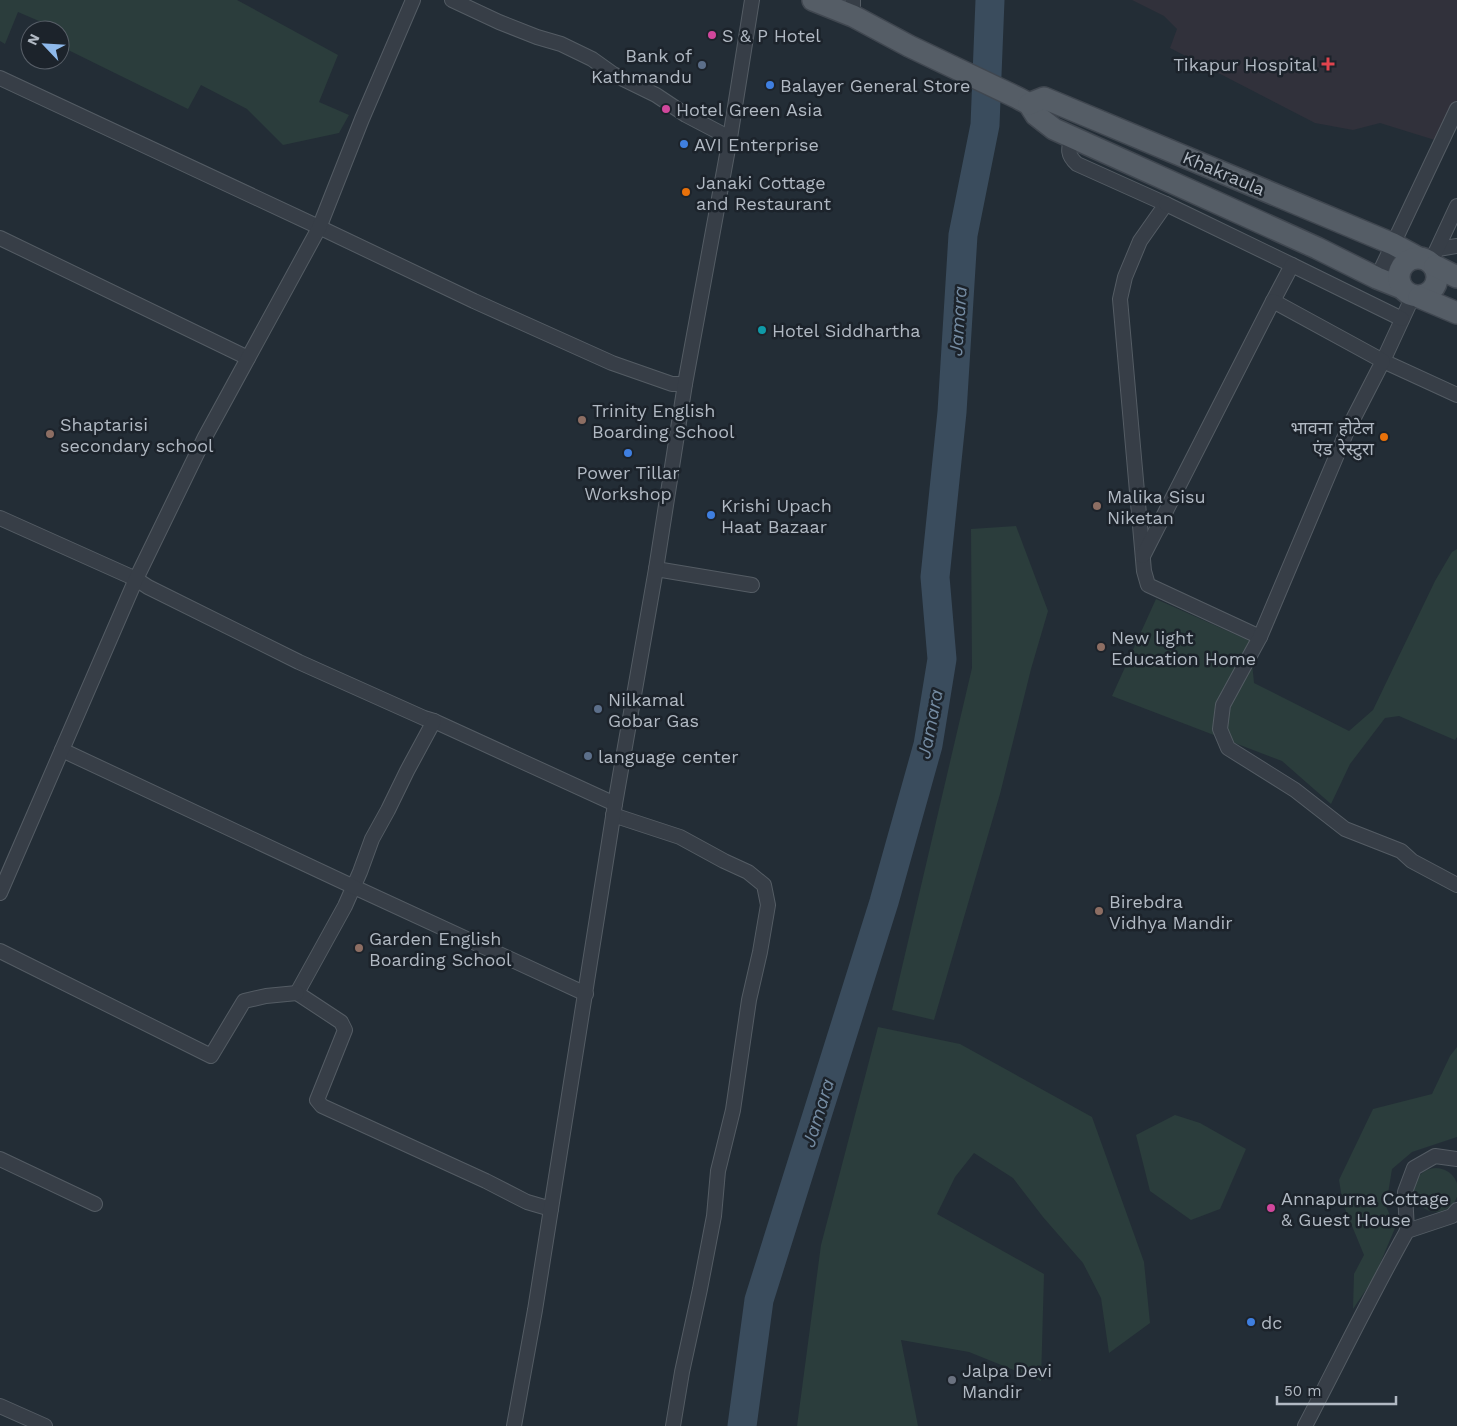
<svg xmlns="http://www.w3.org/2000/svg" width="1457" height="1426" font-family="'Work Sans','Noto Sans Devanagari',sans-serif">
<style>
.medical{fill:#31313b}
.green{fill:#2b3d3c}
.lines{fill:none;stroke-linecap:round;stroke-linejoin:round}
.river{stroke:#3a4c5d;stroke-width:29}
.minor-casing{stroke:#545c64;stroke-width:16}
.primary-casing{stroke:#404750;stroke-width:24}
.minor{stroke:#373e47;stroke-width:14}
.primary{stroke:#555d66;stroke-width:21}
.hotel-dot{fill:#d1479c;stroke:#1c232b;stroke-width:2}
.health-dot{fill:#e0444e;stroke:#1c232b;stroke-width:2}
.service-dot{fill:#5c6f8a;stroke:#1c232b;stroke-width:2}
.shop-dot{fill:#3f7fe0;stroke:#1c232b;stroke-width:2}
.food-dot{fill:#e8710a;stroke:#1c232b;stroke-width:2}
.culture-dot{fill:#0f9aa8;stroke:#1c232b;stroke-width:2}
.education-dot{fill:#8d6e63;stroke:#1c232b;stroke-width:2}
.worship-dot{fill:#6b7280;stroke:#1c232b;stroke-width:2}
.labels{text-anchor:middle;dominant-baseline:central;stroke-width:5;stroke-linejoin:round;paint-order:stroke}
.poi-label{font-size:18px;fill:#b1b9c3;stroke:#1c232b;text-anchor:start}
.street-label{font-size:18px;fill:#b1b9c3;stroke:#1c232b}
.water-label{font-size:19px;font-style:italic;fill:#758ca3;stroke:#1c232b}
</style>
<rect width="100%" height="100%" fill="#232d36"/>
<!-- medical -->
<path class="medical" d="M1132,0H1457V100L1438,141L1380,123L1353,130L1315,123L1170,48L1177,29L1164,16Z"/>
<!-- green -->
<g class="green">
<path d="M0,0H237L338,55L319,102L349,115L339,133L283,145L247,109L201,85L188,109L60,46V30L18,12L5,44L0,41Z"/>
<path d="M1016,526L1048,611L1031,669L1000,794L934,1020L892,1010L972,668L971,529Z"/>
<path d="M1457,549V737L1455,740L1399,716L1385,718L1350,764L1331,804L1282,761L1112,696L1156,599L1250,641L1254,683L1349,731L1373,710L1435,581L1452,552Z"/>
<path d="M878,1027L960,1044L1092,1117L1144,1262L1150,1323L1109,1353L1101,1298L1083,1263L1043,1217L1013,1178L974,1153L955,1177L937,1214L1044,1274L1041,1381L969,1352L901,1340L918,1426H797L821,1245Z"/>
<path d="M1457,1047V1137L1412,1152L1392,1169L1386,1206L1395,1228L1374,1278L1353,1309L1354,1274L1364,1255L1343,1204L1339,1180L1373,1109L1432,1094L1450,1056Z"/>
<path d="M1175,1115L1200,1123L1246,1149L1220,1209L1191,1220L1150,1191L1136,1135Z"/>
<circle cx="1436" cy="1190" r="22"/>
</g>
<g class="lines">
<!-- river -->
<path class="river" d="M742,1426L759,1300L884,902L928,745L942,659L935,577L952,412L963,235L985,125L990,0"/>
<defs>
<g id="minor">
<path d="M452,0L499,22L537,37L561,44L592,59L613,74L656,95L686,115L730,138"/>
<path d="M853,16V0"/>
<path d="M0,78L323,229L474,301L612,363L672,384H685"/>
<path d="M1072,137C1068,149 1067,155 1077,164L1166,204L1140,241L1125,277L1120,299L1144,571L1148,585L1260,637"/>
<path d="M1166,204L1292,265"/>
<path d="M0,238L248,358"/>
<path d="M1438,249L1457,246"/>
<path d="M1431,262L1457,206"/>
<path d="M1377,278L1457,109"/>
<path d="M1413,296L1383,361L1457,395"/>
<path d="M1273,301L1292,265L1402,319"/>
<path d="M0,518L136,579L148,587L299,662L424,718L434,721L615,804"/>
<path d="M1143,556L1273,301L1383,361L1347,431L1260,637L1223,705L1220,729L1228,748L1295,790L1345,829L1401,851L1412,861L1457,885"/>
<path d="M656,569L752,585"/>
<path d="M434,721L407,771L388,810L372,839L360,872L345,906L297,993L341,1022L345,1030L317,1100L322,1106L486,1181L527,1202L551,1209"/>
<path d="M62,750L354,887L586,994"/>
<path d="M613,815L680,837L724,861L748,872L764,885L768,905L760,952L749,1000L733,1110L718,1171L714,1216L700,1289L682,1372L673,1426"/>
<path d="M0,893L136,579L205,437L319,228L362,119L413,0"/>
<path d="M0,951L211,1056L244,1001L266,996L297,993"/>
<path d="M0,1159L95,1204"/>
<path d="M1407,1231L1405,1192L1414,1168L1435,1156L1457,1159"/>
<path d="M0,1406L45,1426"/>
<path d="M514,1426L535,1310L615,804L656,569L685,384L730,138L752,0"/>
<path d="M1305,1426C1339,1361 1371,1295 1407,1231L1452,1216L1457,1210"/>
</g>
<g id="primary">
<path d="M813,0L853,16L909,46L1018,98L1029,104L1036,115L1054,129L1317,248L1377,278L1402,288"/>
<path d="M1029,104L1044,98L1393,244L1417,257"/>
<circle cx="1418" cy="277" r="19"/>
<path d="M1435,266L1457,277"/>
<path d="M1419,297L1457,313"/>
</g>
</defs>
<!-- minor casing -->
<use href="#minor" class="minor-casing"/>
<!-- primary casing -->
<use href="#primary" class="primary-casing"/>
<!-- minor -->
<use href="#minor" class="minor"/>
<!-- primary -->
<use href="#primary" class="primary"/>
</g>
<!-- markers -->
<g class="hotel-dot">
<circle cx="712" cy="35" r="5"/>
<circle cx="666" cy="109" r="5"/>
<circle cx="1271" cy="1208" r="5"/>
</g>
<path class="health-dot" d="M1325.5 56.5h5v5h5v5h-5v5h-5v-5h-5v-5h5z"/>
<g class="service-dot">
<circle cx="702" cy="65" r="5"/>
<circle cx="598" cy="709" r="5"/>
<circle cx="588" cy="756" r="5"/>
</g>
<g class="shop-dot">
<circle cx="770" cy="85" r="5"/>
<circle cx="684" cy="144" r="5"/>
<circle cx="628" cy="453" r="5"/>
<circle cx="711" cy="515" r="5"/>
<circle cx="1251" cy="1322" r="5"/>
</g>
<g class="food-dot">
<circle cx="686" cy="192" r="5"/>
<circle cx="1384" cy="437" r="5"/>
</g>
<circle class="culture-dot" cx="762" cy="330" r="5"/>
<g class="education-dot">
<circle cx="582" cy="420" r="5"/>
<circle cx="50" cy="434" r="5"/>
<circle cx="1097" cy="506" r="5"/>
<circle cx="1101" cy="647" r="5"/>
<circle cx="1099" cy="911" r="5"/>
<circle cx="359" cy="948" r="5"/>
</g>
<circle class="worship-dot" cx="952" cy="1380" r="5"/>
<g class="labels">
<!-- poi labels -->
<g class="poi-label">
<text x="722" y="35">S &amp; P Hotel</text>
<text x="692" y="55" text-anchor="end">Bank of<tspan x="692" dy="21">Kathmandu</tspan></text>
<text x="1317" y="64" text-anchor="end">Tikapur Hospital</text>
<text x="780" y="85">Balayer General Store</text>
<text x="676" y="109">Hotel Green Asia</text>
<text x="694" y="144">AVI Enterprise</text>
<text x="696" y="182">Janaki Cottage<tspan x="696" dy="21">and Restaurant</tspan></text>
<text x="772" y="330">Hotel Siddhartha</text>
<text x="592" y="410">Trinity English<tspan x="592" dy="21">Boarding School</tspan></text>
<text x="60" y="424">Shaptarisi<tspan x="60" dy="21">secondary school</tspan></text>
<text x="1374" y="427" text-anchor="end">भावना होटेल<tspan x="1374" dy="21">एंड रेस्टुरा</tspan></text>
<text x="628" y="472" text-anchor="middle">Power Tillar<tspan x="628" dy="21">Workshop</tspan></text>
<text x="1107" y="496">Malika Sisu<tspan x="1107" dy="21">Niketan</tspan></text>
<text x="721" y="505">Krishi Upach<tspan x="721" dy="21">Haat Bazaar</tspan></text>
<text x="1111" y="637">New light<tspan x="1111" dy="21">Education Home</tspan></text>
<text x="608" y="699">Nilkamal<tspan x="608" dy="21">Gobar Gas</tspan></text>
<text x="598" y="756">language center</text>
<text x="1109" y="901">Birebdra<tspan x="1109" dy="21">Vidhya Mandir</tspan></text>
<text x="369" y="938">Garden English<tspan x="369" dy="21">Boarding School</tspan></text>
<text x="1281" y="1198">Annapurna Cottage<tspan x="1281" dy="21">&amp; Guest House</tspan></text>
<text x="1261" y="1322">dc</text>
<text x="962" y="1370">Jalpa Devi<tspan x="962" dy="21">Mandir</tspan></text>
</g>
<!-- street labels -->
<g class="street-label">
<text transform="translate(1224 173) rotate(23)">Khakraula</text>
</g>
<!-- water labels -->
<g class="water-label">
<text transform="translate(958 321) rotate(-86)">Jamara</text>
<text transform="translate(930 724) rotate(-79)">Jamara</text>
<text transform="translate(818 1113) rotate(-73)">Jamara</text>
</g>
</g>
<!-- north arrow -->
<g transform="translate(45 45) rotate(295)"><circle r="24" fill="#1c232b" stroke="#585f68"/>
<path d="M0-4L9 19L0 12L-9 19Z" fill="#8eb9eb"/>
<text y="-8" font-size="14" font-weight="bold" text-anchor="middle" fill="#b1b9c3">N</text>
</g>
<!-- scale -->
<path d="M1277 1396v8h119v-8" fill="none" stroke="#b1b9c3" stroke-width="2.5"/>
<text x="1284" y="1396" font-size="15" fill="#b1b9c3" stroke="#1c232b" stroke-width="4" paint-order="stroke">50 m</text>
</svg>
